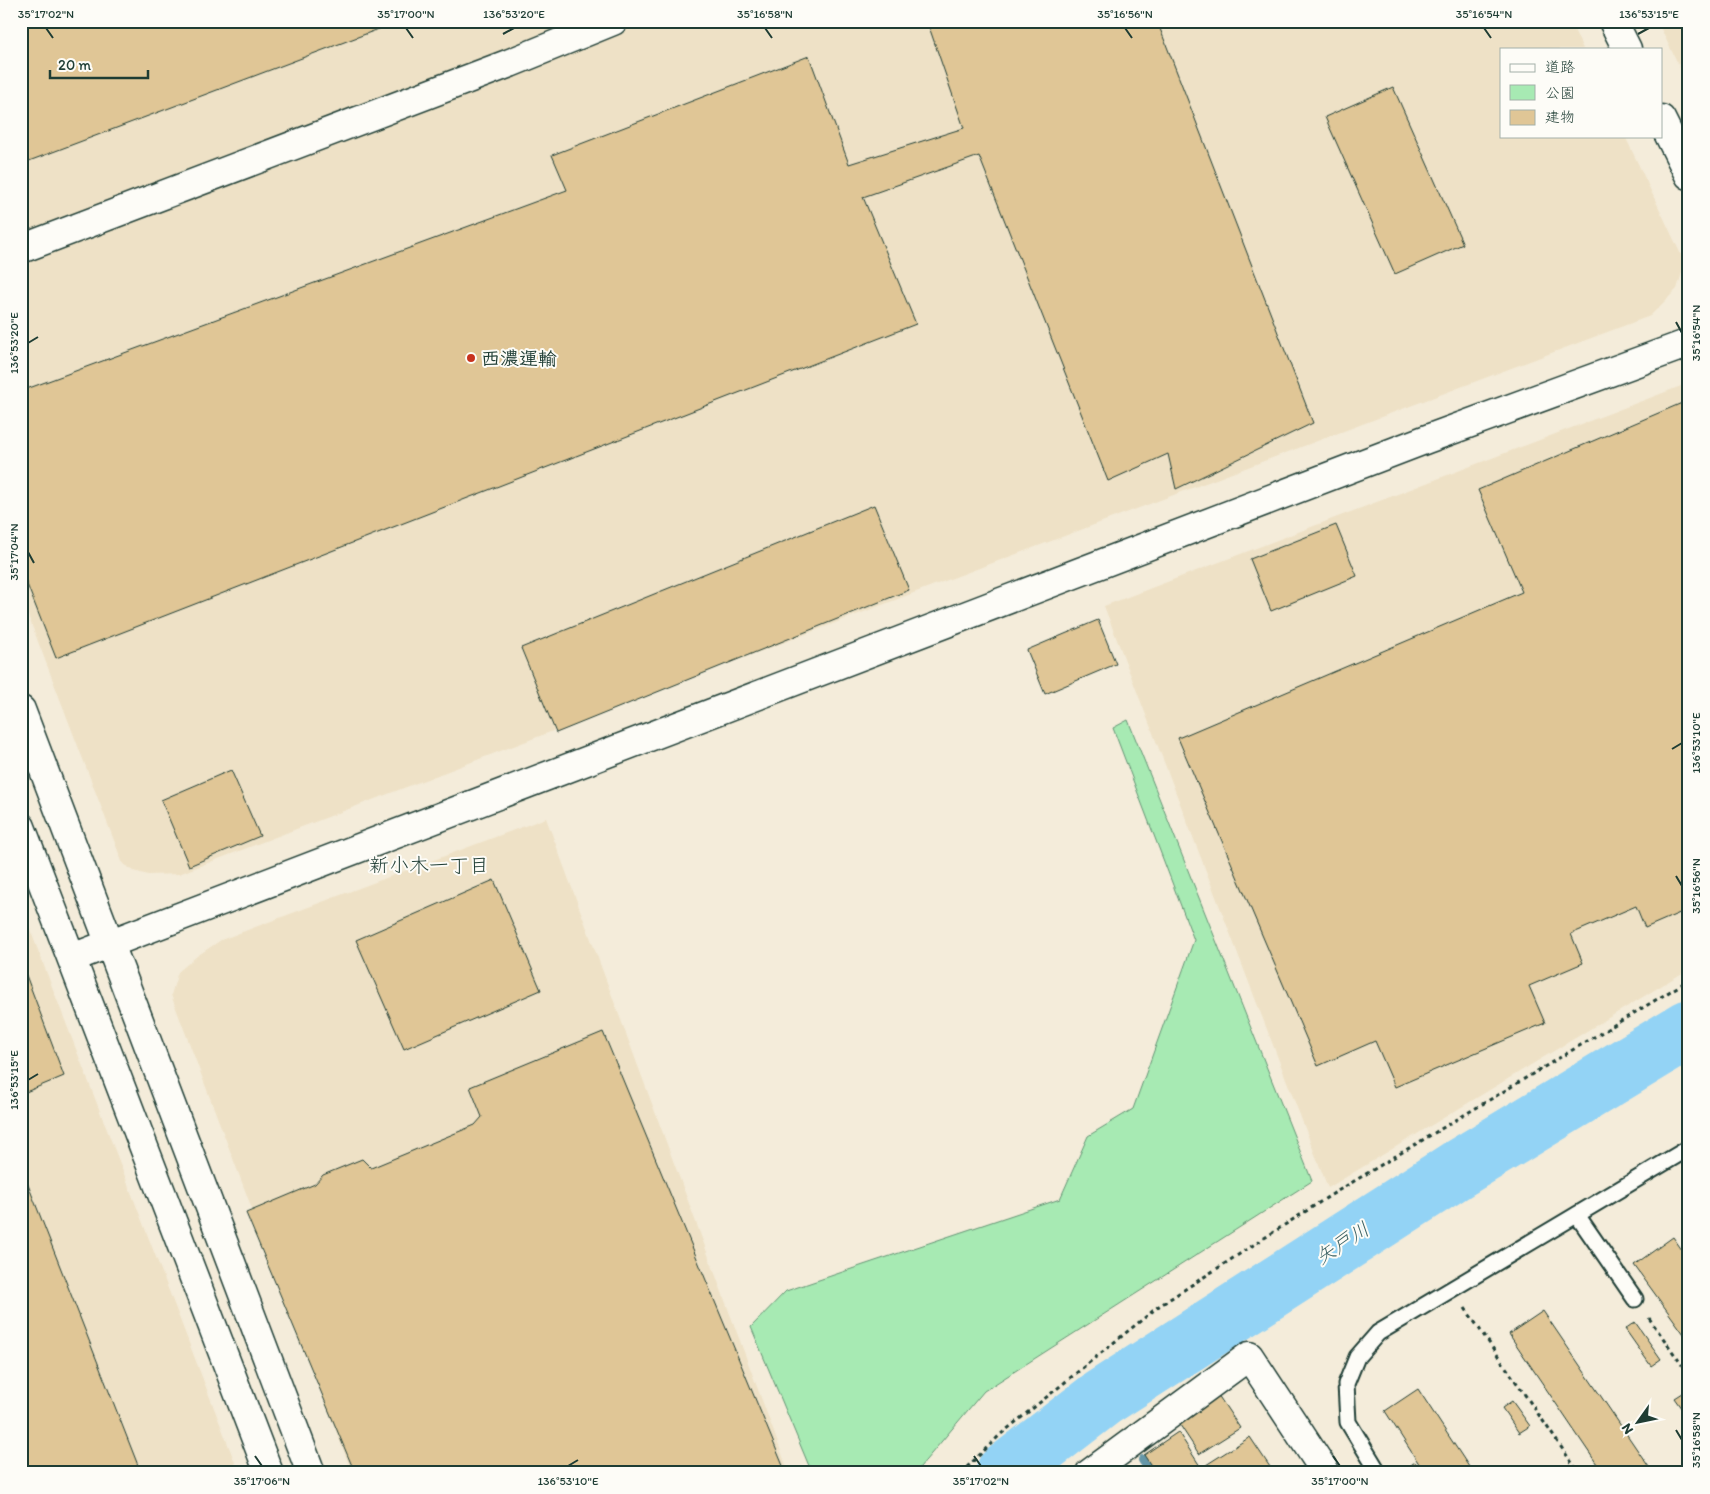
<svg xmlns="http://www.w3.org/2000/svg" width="1710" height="1494" font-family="Itim,'Klee One',sans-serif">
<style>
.built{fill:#eee1c6}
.green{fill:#a7eab3;stroke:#639474}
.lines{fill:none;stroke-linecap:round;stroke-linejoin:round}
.stream{stroke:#6597a8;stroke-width:10}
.river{stroke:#93d3f5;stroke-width:59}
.building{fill:#e0c696;stroke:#1f3d34}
.service-casing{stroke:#1f3d34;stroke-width:19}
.minor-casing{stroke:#1f3d34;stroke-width:31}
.tertiary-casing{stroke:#1f3d34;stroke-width:31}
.primary-casing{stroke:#1f3d34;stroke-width:31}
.path{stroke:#1f3d34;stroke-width:3;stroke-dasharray:4 4;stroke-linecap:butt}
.service{stroke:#fdfcf7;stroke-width:15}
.minor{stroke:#fdfcf7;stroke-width:28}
.tertiary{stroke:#fdfcf7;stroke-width:28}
.primary{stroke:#fdfcf7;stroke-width:28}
.ticks{fill:none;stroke:#1f3d34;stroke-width:2}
.poi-dot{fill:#c8321e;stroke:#fdfcf7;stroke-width:2}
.labels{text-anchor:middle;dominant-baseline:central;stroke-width:4;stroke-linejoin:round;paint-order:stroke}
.poi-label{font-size:19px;font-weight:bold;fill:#1f3d34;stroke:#fdfcf7;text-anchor:start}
.neighbourhood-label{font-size:20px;fill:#1f3d34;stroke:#fdfcf7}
.water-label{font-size:20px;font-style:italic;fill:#3c6264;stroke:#fdfcf7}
.neatline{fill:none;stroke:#1f3d34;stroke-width:2}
.ticks-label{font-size:12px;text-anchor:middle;fill:#1f3d34}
</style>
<rect width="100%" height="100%" fill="#f4ecda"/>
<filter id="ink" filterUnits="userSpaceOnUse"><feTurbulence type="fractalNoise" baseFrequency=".02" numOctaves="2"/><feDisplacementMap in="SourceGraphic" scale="10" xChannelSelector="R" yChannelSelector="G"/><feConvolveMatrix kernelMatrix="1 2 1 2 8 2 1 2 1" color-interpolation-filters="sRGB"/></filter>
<g filter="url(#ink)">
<!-- built -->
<g class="built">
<path d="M21,21H1570L1583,49H1501V136H1625L1685,263L1677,289L1650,316L950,579L179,874L148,875L134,871L123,864L21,597Z"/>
<path d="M1657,21H1689V86Z"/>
<path d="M1689,383V969L1328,1188L1104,606Z"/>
<path d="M546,818L789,1473H352L171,995L178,972L197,956L221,940Z"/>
<path d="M21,906L239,1473H21Z"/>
</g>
<!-- green -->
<path class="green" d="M1128,720L1312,1181L984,1391L915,1473H812L751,1327L786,1291L1060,1199L1088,1136L1133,1109L1194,940L1113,728Z"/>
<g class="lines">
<!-- stream -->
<path class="stream" d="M1143,1460L1152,1473"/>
<!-- river -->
<path class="river" d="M1005,1473L1102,1398L1458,1169L1689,1029"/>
</g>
<!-- building -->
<g class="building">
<path d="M21,21H400L21,164Z"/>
<path d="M927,21H1157L1313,423L1176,489L1168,454L1108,481L979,156L863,197L916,324L56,658L21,569V391L567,190L552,155L809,56L849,164L964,128Z"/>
<path d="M1393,87L1463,244L1395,274L1325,117Z"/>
<path d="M1689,400V909L1645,928L1636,906L1571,934L1583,963L1529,986L1545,1023L1395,1087L1375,1041L1318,1066L1178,738L1522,592L1478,490Z"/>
<path d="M874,505L909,590L556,733L521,648Z"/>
<path d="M1336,525L1357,576L1271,611L1250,559Z"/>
<path d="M1098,620L1116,664L1045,694L1027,650Z"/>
<path d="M231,770L260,836L189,866L161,800Z"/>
<path d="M494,880L541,990L404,1049L356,940Z"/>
<path d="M21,962L64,1076L21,1094Z"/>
<path d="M603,1032L786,1473H355L246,1213L315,1184L323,1175L362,1159L371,1168L475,1125L482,1117L470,1087Z"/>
<path d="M21,1167L141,1473H21Z"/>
<path d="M1673,1237L1689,1260V1341L1634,1265Z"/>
<path d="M1543,1311L1653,1473H1603L1509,1334Z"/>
<path d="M1635,1322L1661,1359L1651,1366L1625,1329Z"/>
<path d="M1418,1389L1473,1473H1425L1385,1411Z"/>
<path d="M1685,1391L1689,1397V1419L1674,1398Z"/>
<path d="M1218,1395L1240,1428L1199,1454L1178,1422Z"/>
<path d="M1512,1401L1530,1426L1519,1433L1502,1408Z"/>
<path d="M1178,1432L1200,1466L1190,1473H1156L1144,1455Z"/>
<path d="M1250,1437L1270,1467L1262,1473H1211L1206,1465Z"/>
<path d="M1415,1462L1422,1473H1412L1408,1467Z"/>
</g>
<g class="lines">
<defs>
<g id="service">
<path d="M1577,1215L1635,1299"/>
<path d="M1379,1473L1348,1422L1346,1384L1357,1357L1378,1333L1689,1148"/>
</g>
<path id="minor" d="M1090,1473L1249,1356L1326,1473"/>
<g id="tertiary">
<path d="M21,249L510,63L613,21"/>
<path d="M21,710L311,1473"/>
<path d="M21,827L269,1473"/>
<path d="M72,958L1427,439L1689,343"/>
</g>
<g id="primary">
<path d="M1613,21L1627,49"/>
<path d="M1661,119L1689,175"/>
</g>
</defs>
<!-- service casing -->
<use href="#service" class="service-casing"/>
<!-- minor casing -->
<use href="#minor" class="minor-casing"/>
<!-- tertiary casing -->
<use href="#tertiary" class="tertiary-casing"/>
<!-- primary casing -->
<use href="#primary" class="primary-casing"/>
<!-- path -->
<g class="path">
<path d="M1465,1308L1579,1473"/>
<path d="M1649,1318L1689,1375"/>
<path d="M961,1473L1001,1434L1159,1306L1331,1195L1689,980"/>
</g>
<!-- service -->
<use href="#service" class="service"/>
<!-- minor -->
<use href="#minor" class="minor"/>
<!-- tertiary -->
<use href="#tertiary" class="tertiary"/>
<!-- primary -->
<use href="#primary" class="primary"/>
</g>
</g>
<!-- ticks -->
<path class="ticks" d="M46,28L53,38M406,28L413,38M765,28L772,38M1125,28L1132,38M1484,28L1491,38M503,34L514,28M1638,34L1649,28M1676,322L1682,333M28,343L38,337M28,552L34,563M1672,749L1682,743M1676,876L1682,886M28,1080L38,1074M1676,1430L1682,1440M255,1456L262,1466M974,1456L981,1466M1333,1456L1340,1466M568,1466L578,1460"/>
<!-- markers -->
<circle class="poi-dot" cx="471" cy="358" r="5"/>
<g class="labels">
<!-- poi labels -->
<g class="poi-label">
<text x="481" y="358">西濃運輸</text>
</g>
<!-- neighbourhood labels -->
<g class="neighbourhood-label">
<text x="429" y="865">新小木一丁目</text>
</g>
<!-- water labels -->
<g class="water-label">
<text transform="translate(1342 1243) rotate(-33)">矢戸川</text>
</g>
</g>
<!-- margin -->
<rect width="1710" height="1494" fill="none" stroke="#fdfcf7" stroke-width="55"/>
<!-- legend -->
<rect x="1500" y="48" width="162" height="90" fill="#fdfcf7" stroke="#a4b0a9"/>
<rect x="1510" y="64" width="25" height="8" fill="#fdfcf7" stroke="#a4b0a9"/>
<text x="1545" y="72" font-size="15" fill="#1f3d34">道路</text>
<rect x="1510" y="85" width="25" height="15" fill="#a7eab3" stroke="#a4b0a9"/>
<text x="1545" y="98" font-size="15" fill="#1f3d34">公園</text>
<rect x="1510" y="110" width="25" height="15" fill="#e0c696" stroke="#a4b0a9"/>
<text x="1545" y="122" font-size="15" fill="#1f3d34">建物</text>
<!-- north arrow -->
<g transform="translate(1638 1422) rotate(237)" stroke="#fdfcf7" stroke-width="4" paint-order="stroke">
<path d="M0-4L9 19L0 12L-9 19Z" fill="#1f3d34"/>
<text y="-8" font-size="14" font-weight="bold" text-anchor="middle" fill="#1f3d34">N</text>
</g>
<!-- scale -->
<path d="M50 70v8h98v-8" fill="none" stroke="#1f3d34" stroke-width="2.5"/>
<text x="58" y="70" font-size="15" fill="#1f3d34" stroke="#fdfcf7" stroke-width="4" paint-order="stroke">20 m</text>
<rect x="28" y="28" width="1654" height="1438" class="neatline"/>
<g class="ticks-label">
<text x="46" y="18">35°17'02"N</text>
<text x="406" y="18">35°17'00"N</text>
<text x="514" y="18">136°53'20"E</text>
<text x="765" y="18">35°16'58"N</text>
<text x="1125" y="18">35°16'56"N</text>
<text x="1484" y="18">35°16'54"N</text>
<text x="1649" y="18">136°53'15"E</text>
<text transform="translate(1696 333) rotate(-90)" y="4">35°16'54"N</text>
<text transform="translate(14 343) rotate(-90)" y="4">136°53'20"E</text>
<text transform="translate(14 552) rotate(-90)" y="4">35°17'04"N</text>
<text transform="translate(1696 743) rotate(-90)" y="4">136°53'10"E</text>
<text transform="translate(1696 886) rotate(-90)" y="4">35°16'56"N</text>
<text transform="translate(14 1080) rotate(-90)" y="4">136°53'15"E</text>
<text transform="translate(1696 1440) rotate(-90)" y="4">35°16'58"N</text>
<text x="262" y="1485">35°17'06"N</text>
<text x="568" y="1485">136°53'10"E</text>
<text x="981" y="1485">35°17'02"N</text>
<text x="1340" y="1485">35°17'00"N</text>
</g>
</svg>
